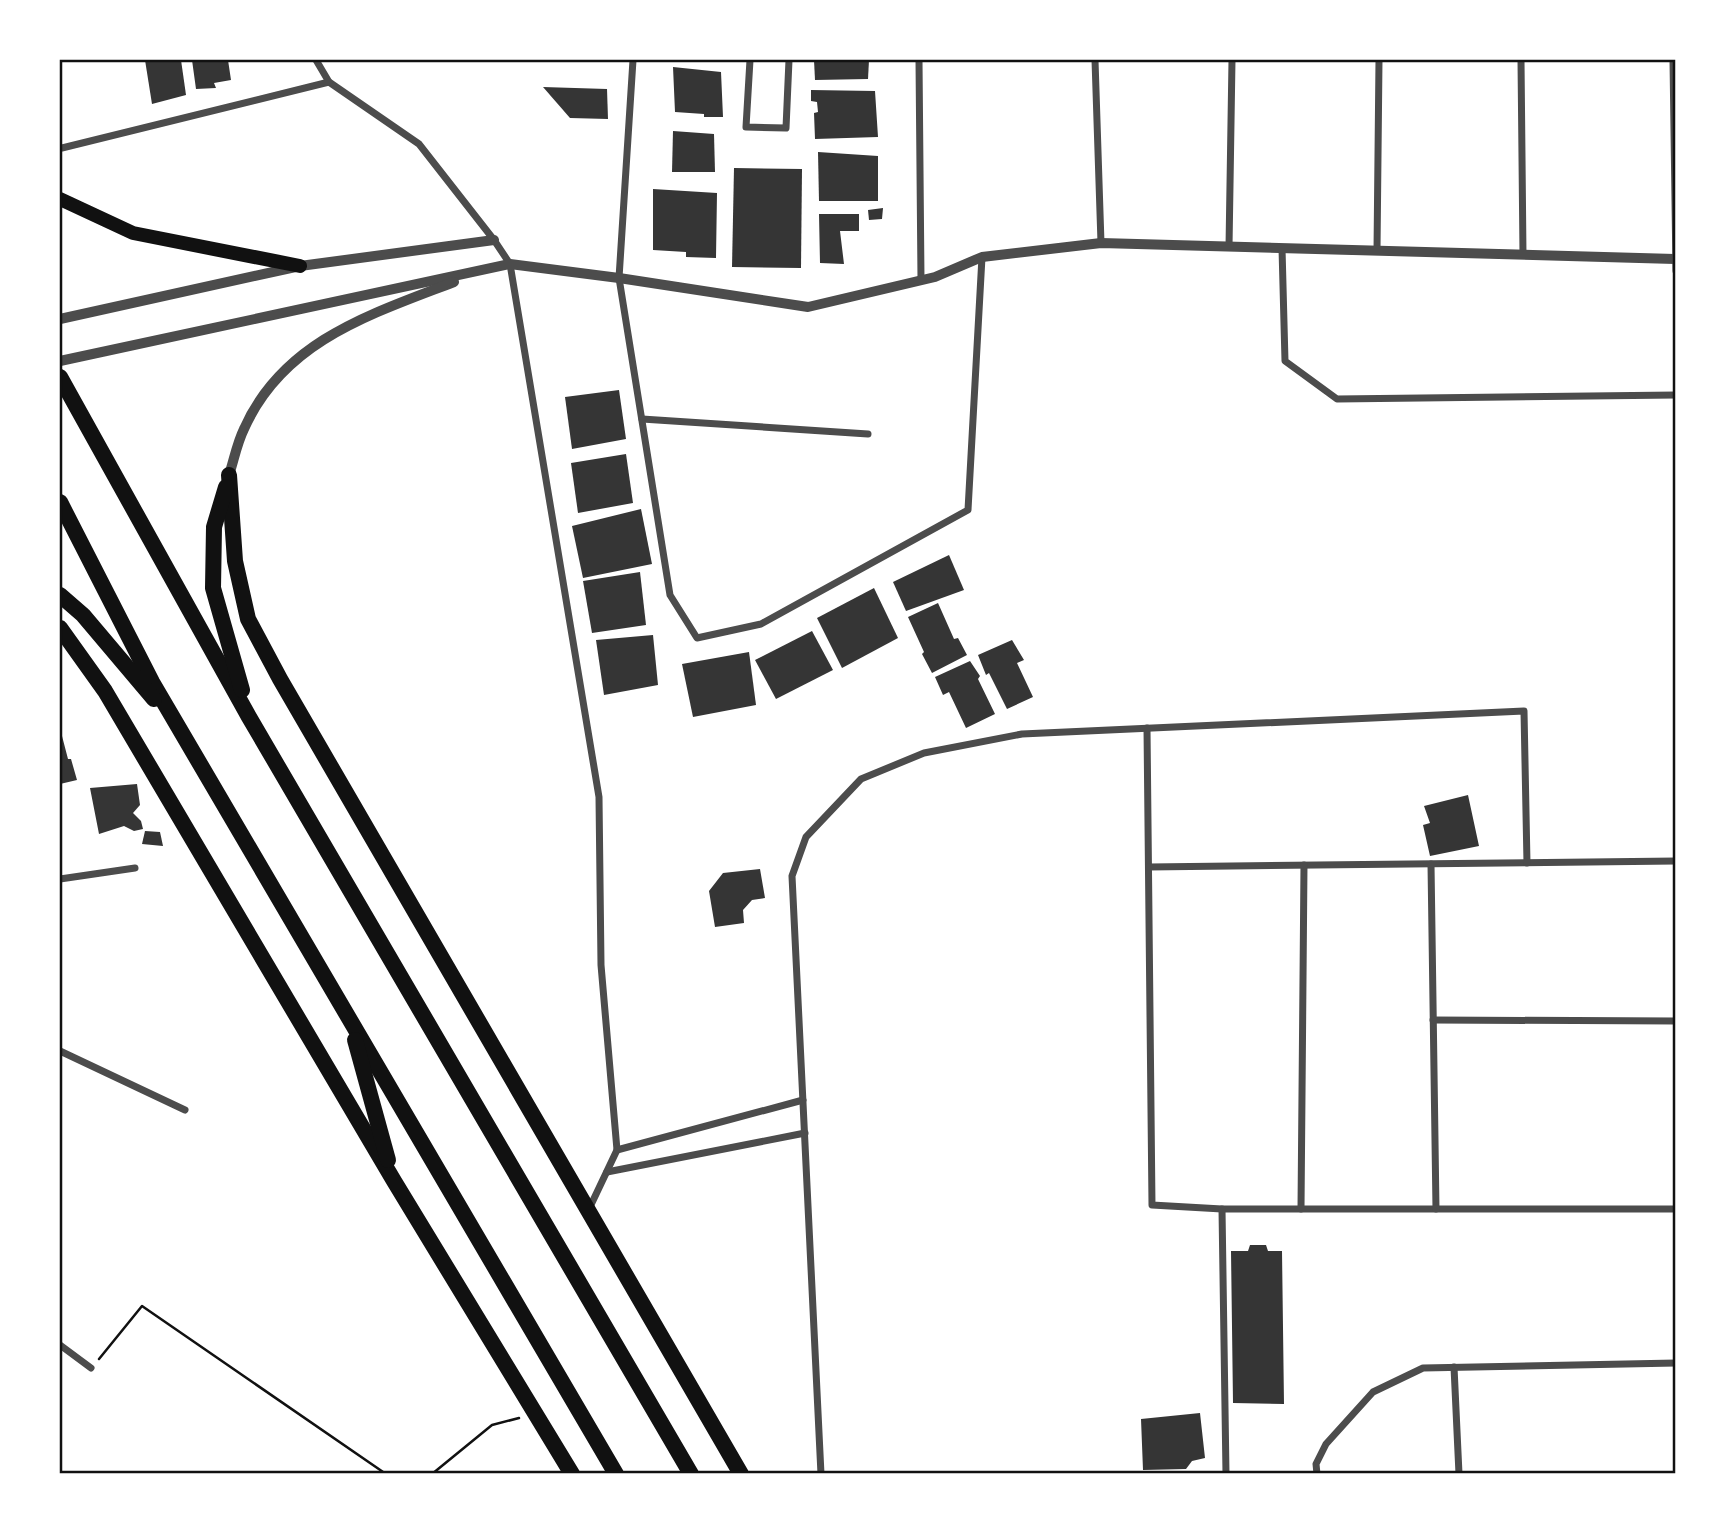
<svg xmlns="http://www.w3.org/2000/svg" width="1735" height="1533" font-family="'Roboto Condensed',sans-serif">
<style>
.building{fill:#353535}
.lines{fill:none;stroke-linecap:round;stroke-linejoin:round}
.path{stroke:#111;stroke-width:2.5}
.minor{stroke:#4c4c4c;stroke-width:7}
.tertiary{stroke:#4c4c4c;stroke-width:10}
.trunk{stroke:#111;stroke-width:14}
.motorway{stroke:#111;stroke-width:16}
.neatline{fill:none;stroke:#111;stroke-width:2.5}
</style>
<rect width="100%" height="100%" fill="#fff"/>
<!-- building -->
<g class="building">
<path d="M145,60H181L186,95L152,104Z"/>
<path d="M192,60H228L231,80L214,83L216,88L196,89Z"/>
<path d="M814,60H869L868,79L815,80Z"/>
<path d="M673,67L721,72L723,117H704V114L675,112Z"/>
<path d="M543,87L607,89L608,119L570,118Z"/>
<path d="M811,90L875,91L878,137L815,139L814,113L818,112L817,102L811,101Z"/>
<path d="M673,131L714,134L715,172H672Z"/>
<path d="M818,152L878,156V201H819Z"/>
<path d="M734,168L802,169L801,268L732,267Z"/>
<path d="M653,189L717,193L716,258L686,257V252L653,250Z"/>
<path d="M883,208L882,219L869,220L868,210Z"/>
<path d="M819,214H859V231H840L844,264L820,263Z"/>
<path d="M619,390L626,439L572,449L565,397Z"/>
<path d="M626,454L633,503L578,513L571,463Z"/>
<path d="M641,509L652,564L583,578L572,526Z"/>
<path d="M949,555L964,590L906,611L893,582Z"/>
<path d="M640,572L646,625L592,633L583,581Z"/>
<path d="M874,588L898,638L842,668L817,618Z"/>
<path d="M938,603L954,639L958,638L967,655L932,673L922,654L924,652L908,617Z"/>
<path d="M812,631L833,670L776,699L755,660Z"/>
<path d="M653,635L658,685L604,695L596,640Z"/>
<path d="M1012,640L1024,660L1017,663L1033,697L1007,709L989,673L986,675L978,655Z"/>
<path d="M749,652L756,705L693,717L682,664Z"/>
<path d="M970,661L980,676L978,679L995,714L966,728L949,692L943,695L935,677Z"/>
<path d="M62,736L68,759H71L77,780L60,784V737Z"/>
<path d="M137,784L140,805L133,813L141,821L143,829L134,831L124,826L99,834L90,788Z"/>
<path d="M1468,795L1479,846L1430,856L1423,825L1430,823L1424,806Z"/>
<path d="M145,831L160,832L163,846L142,844Z"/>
<path d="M760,869L765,898L752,900L743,910L744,923L715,927L709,891L723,873Z"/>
<path d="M1250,1245H1266L1268,1251H1282L1284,1404L1233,1403L1231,1251H1248Z"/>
<path d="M1200,1413L1205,1458L1192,1461L1186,1469L1143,1470L1141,1419Z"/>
</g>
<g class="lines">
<!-- path -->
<g class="path">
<path d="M99,1359L142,1306L386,1474"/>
<path d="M432,1474L492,1425L519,1418"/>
</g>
<!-- minor -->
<g class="minor">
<path d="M316,60L329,82L419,144L494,240L510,264L599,797L601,965L617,1150L589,1209"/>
<path d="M633,60L619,278L670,595L697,638L761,624L968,510L982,257"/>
<path d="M750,60L746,127L786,128L789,60"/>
<path d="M919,60L921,280"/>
<path d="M1095,60L1101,243"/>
<path d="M1521,60L1523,255"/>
<path d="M1673,60L1676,271"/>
<path d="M62,148L329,82"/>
<path d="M1229,247L1232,60"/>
<path d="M1282,248L1285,361L1337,399L1676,395"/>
<path d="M1377,250L1379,60"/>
<path d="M642,419L868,434"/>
<path d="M1147,728L1152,1205L1222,1209H1676"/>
<path d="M1431,864L1436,1209"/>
<path d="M1149,867L1676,861"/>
<path d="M60,879L135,868"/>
<path d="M1433,1020L1676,1021"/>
<path d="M60,1051L185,1110"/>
<path d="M617,1150L803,1100"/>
<path d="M607,1172L805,1133"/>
<path d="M1222,1209L1226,1474"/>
<path d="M1301,1209L1304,865"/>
<path d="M60,1345L91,1368"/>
<path d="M1454,1367L1459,1474"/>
<path d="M821,1474L792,876L806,837L861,779L924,753L1022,734L1524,711L1527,863"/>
<path d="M1317,1474L1316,1464L1326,1444L1373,1392L1423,1368L1676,1363"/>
</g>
<!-- tertiary -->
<g class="tertiary">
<path d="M60,319L300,266L494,240"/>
<path d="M60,361L510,264L619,278L808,307L935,277L982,257L1101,243L1675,259"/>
<path d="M229,475C234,460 237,443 244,429C283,341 371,314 454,282"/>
</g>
<!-- trunk -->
<path class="trunk" d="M60,199L133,233L300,266"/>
<!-- motorway -->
<g class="motorway">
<path d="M60,377L249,717L691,1474"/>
<path d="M229,475L235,561L248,619L280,679L741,1474"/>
<path d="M226,487L214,527L213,588L242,690"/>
<path d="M60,502L152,682L616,1474"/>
<path d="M60,595L83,615L154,699"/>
<path d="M60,628L105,691L394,1181L572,1474"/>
<path d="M355,1040L388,1160"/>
</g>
</g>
<!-- border -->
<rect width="1735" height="1533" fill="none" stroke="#ffffff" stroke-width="122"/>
<rect x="61" y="61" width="1613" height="1411" class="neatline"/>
</svg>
